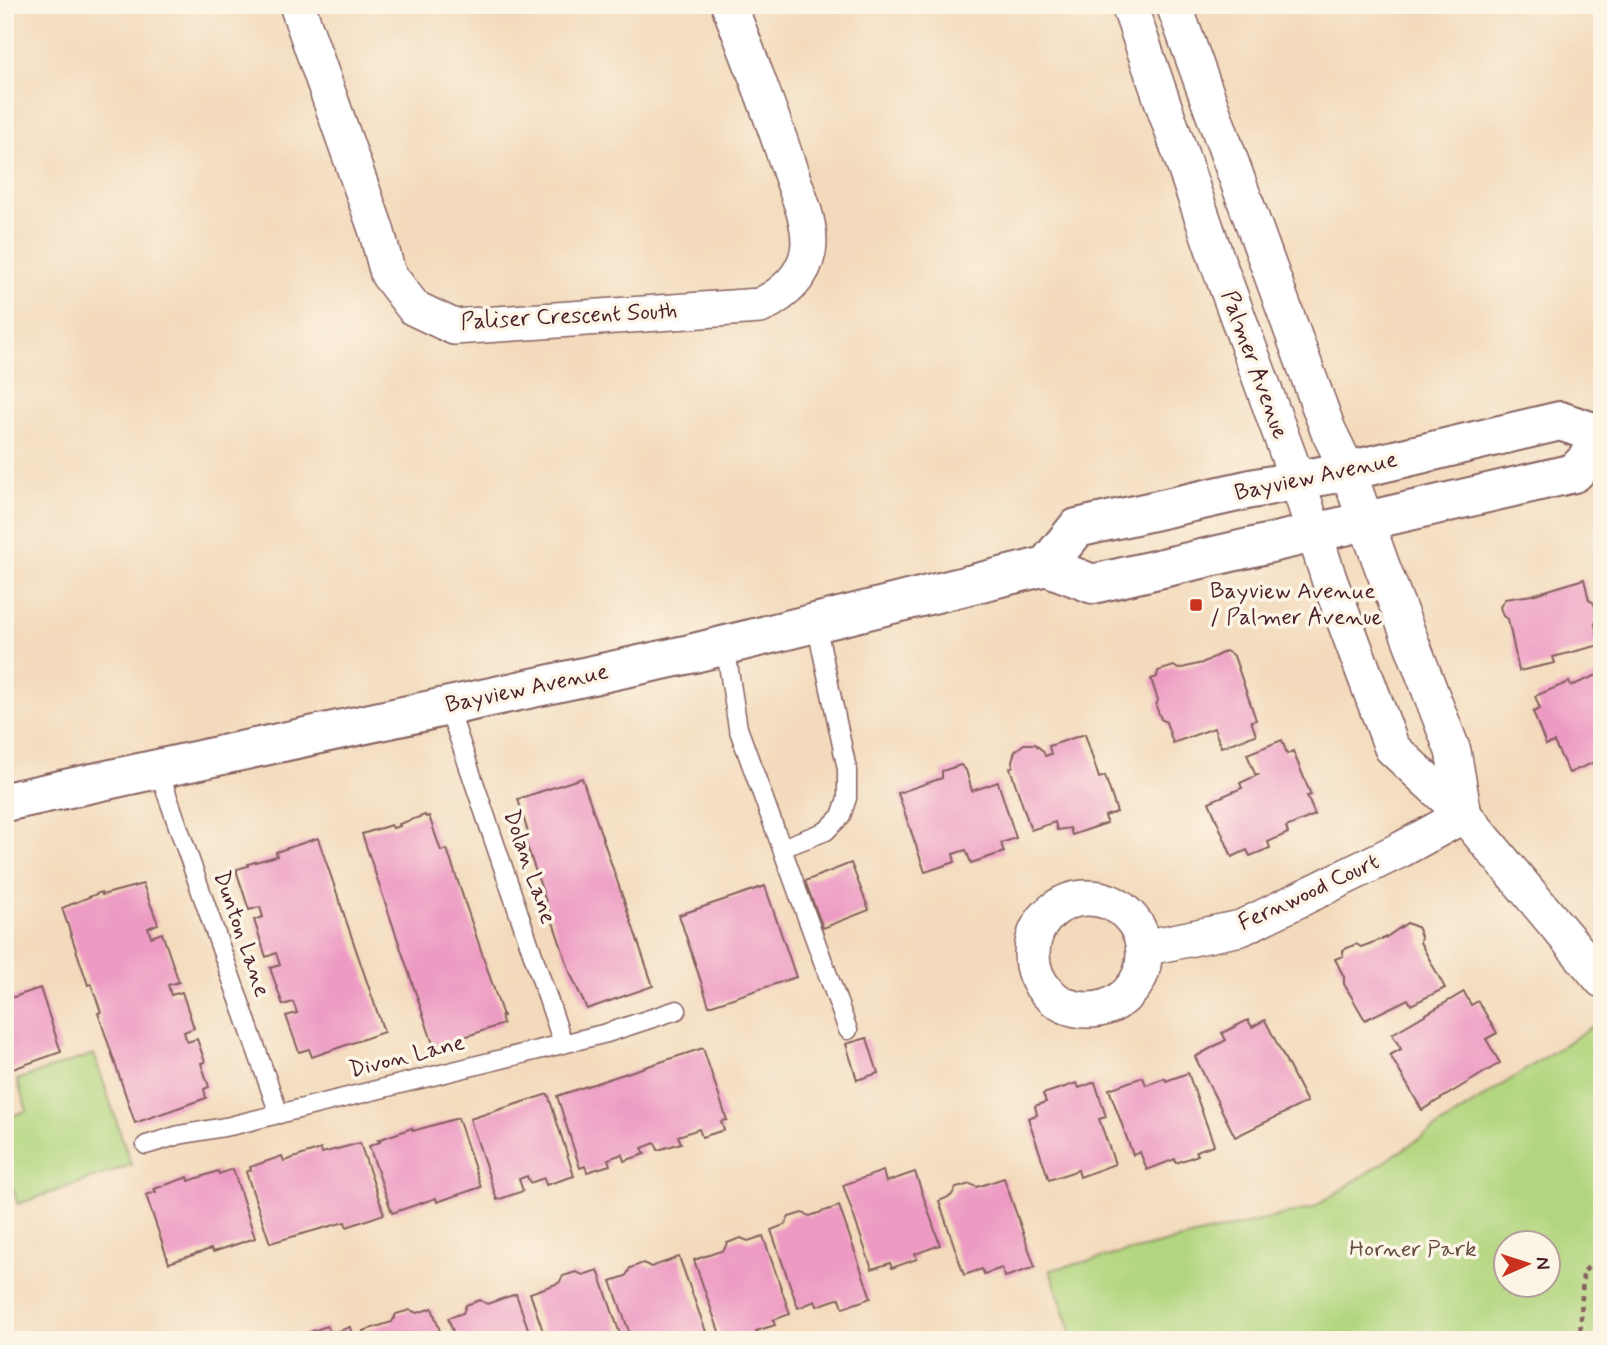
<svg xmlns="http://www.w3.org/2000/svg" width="1607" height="1345" font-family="Mynerve,sans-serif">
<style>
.green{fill:#b2d67f;stroke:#7e7a55;stroke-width:2;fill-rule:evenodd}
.building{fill:#ed9bc3}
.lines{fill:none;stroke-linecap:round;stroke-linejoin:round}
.service-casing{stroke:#85605e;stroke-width:21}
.minor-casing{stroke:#85605e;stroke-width:38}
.secondary-casing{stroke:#85605e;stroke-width:42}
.path{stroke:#85605e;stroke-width:4.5;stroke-dasharray:5 5;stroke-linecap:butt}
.service{stroke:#fff;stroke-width:18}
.minor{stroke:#fff;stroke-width:35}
.secondary{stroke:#fff;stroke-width:38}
.poi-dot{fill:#c8321e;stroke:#fcf5e5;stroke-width:2.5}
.labels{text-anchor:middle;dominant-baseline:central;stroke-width:7;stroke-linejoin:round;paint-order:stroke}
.street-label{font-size:23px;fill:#4a1f2b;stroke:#fcf5e5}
.poi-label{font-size:23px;fill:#4a1f2b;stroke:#fcf5e5;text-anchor:start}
.park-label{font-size:23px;fill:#644d40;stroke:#fcf5e5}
</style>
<rect width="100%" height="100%" fill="#fcf5e5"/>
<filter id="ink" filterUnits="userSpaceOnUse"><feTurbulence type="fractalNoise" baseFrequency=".0143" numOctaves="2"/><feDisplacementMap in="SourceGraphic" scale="14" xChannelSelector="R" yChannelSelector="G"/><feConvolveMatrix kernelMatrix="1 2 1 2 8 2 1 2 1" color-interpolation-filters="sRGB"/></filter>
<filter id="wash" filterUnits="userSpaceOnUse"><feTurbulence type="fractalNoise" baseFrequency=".00686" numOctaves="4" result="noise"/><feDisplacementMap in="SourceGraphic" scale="28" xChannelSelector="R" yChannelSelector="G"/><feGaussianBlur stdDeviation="1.57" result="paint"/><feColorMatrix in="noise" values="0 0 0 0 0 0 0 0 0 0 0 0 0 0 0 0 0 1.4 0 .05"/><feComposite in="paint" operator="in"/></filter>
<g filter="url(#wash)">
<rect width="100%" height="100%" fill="#f3dabc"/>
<!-- green -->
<g class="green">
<path d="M1602,1020V1340H1074L1050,1270L1313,1208ZM1506,1244H1548V1286H1506Z"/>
<path d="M94,1054L131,1165L18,1204L5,1166V1118L27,1111L17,1080Z"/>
</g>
<g id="blocks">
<!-- building -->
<g class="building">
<path d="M1584,579L1589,600L1594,603L1598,619L1595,624L1600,645L1553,657L1555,663L1519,671L1508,619L1503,616L1500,607L1505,599L1532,595Z"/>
<path d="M1226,651L1234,656L1256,720L1251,721L1256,735L1221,747L1214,728L1173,743L1166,722L1161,719L1156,706L1158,700L1151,679L1157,677L1158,671L1174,666L1178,669L1202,663Z"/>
<path d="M1602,673V759L1569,773L1554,742L1546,745L1533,712L1540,709L1535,696L1569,682L1571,686Z"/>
<path d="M1085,734L1099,778L1105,776L1117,812L1105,816L1107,823L1072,835L1070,828L1057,830L1055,822L1031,830L1010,768L1013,766L1012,761L1015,751L1024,744H1035L1043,751L1045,756L1051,754L1049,746Z"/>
<path d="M1282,740L1287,754L1293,751L1311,795L1307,796L1315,815L1286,827L1288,833L1268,842L1270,848L1250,856L1247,850L1232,857L1209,802L1242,788L1240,783L1258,775L1255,774L1247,754Z"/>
<path d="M961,765L966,770L972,791L998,782L1016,838L1001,843L1004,852L971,863L966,850L953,854L955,862L925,872L898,793L942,778V771Z"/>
<path d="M582,778L653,986L587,1009L571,975L524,837L529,836L518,799Z"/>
<path d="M425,815L426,817L429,816L441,851L447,849L503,1016H501L503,1024L434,1047L362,834L391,825L393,828L400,826L399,824Z"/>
<path d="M318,838L384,1032L312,1057L309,1049L299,1052L286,1016L297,1013L295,1007L293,1002L283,1005L270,968L280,965L276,953L266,957L254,920L263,917L260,907L249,910L237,873V869L248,866V864L277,856L276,852Z"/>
<path d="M851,863L869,910L823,928L805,881Z"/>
<path d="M143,884L158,924L148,928L151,937L162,933L179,982L168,985L171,995L182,992L194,1028L184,1032L187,1042L197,1039L205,1062L201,1063L209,1087L204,1089L206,1098L135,1123L98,1013L101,1012L91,984L88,985L62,908L101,892L102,895Z"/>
<path d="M765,886L796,977L709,1006L679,915Z"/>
<path d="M1407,923L1417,927L1421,936L1420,942L1445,988L1411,1005L1408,999L1365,1020L1344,984V977L1335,959L1343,956V950L1356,944L1361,947L1385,938Z"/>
<path d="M40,988L61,1052L10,1070L5,1056V1000Z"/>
<path d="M1464,992L1471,1005L1478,1001L1497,1033L1486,1039L1500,1063L1422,1110L1390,1055L1401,1049L1392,1034Z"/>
<path d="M1248,1020L1252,1027L1265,1020L1307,1102L1235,1137L1195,1057L1226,1040L1222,1033Z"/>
<path d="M867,1038L878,1073L857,1080L846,1044Z"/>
<path d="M703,1048L727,1120L721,1121L724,1130L702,1137L699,1129L678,1136L681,1143L658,1150L655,1143L642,1148L645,1154L624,1161L622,1154L608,1159L610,1165L587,1172L585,1166L580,1168L557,1096Z"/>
<path d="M1188,1073L1214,1145L1196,1151L1198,1155L1176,1163L1175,1159L1147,1170L1140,1152L1133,1155L1109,1089L1143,1077L1146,1085L1165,1078L1166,1081Z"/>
<path d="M1095,1082L1106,1117L1099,1119L1115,1164L1080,1177L1078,1170L1049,1180L1028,1118L1037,1115L1035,1106L1046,1102L1043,1094L1077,1083L1079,1088Z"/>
<path d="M548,1094L574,1176L546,1185L544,1178L530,1183L527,1176L519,1179L523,1191L497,1200L470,1119Z"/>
<path d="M458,1118L481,1187L437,1202L436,1198L392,1213L369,1146L380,1142L378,1140L412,1128L413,1131Z"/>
<path d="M360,1143L384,1214L347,1227L345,1222L270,1243L246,1172L251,1170L250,1167L282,1156L284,1161L321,1149L322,1153Z"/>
<path d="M233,1169L255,1238L213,1252L211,1249L169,1263L146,1195L156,1192L154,1189L188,1177L189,1181L218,1171L219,1174Z"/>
<path d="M883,1171L886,1182L915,1172L940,1245L915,1254L917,1259L892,1268L890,1263L872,1269L843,1185Z"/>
<path d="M1004,1178L1035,1267L1005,1277L1002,1268L984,1274L982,1269L964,1275L939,1201L951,1196L956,1188L970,1184L977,1187Z"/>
<path d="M839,1206L871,1298L843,1308L840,1298L817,1306L815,1301L798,1308L771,1230L784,1225L789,1217L802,1213L810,1216Z"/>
<path d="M763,1236L790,1314L773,1320L775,1325L756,1331L759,1340H722L694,1260L724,1250L727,1243L741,1238L748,1241Z"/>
<path d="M679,1257L709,1340H632L611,1281L626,1276L630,1268L643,1263L651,1267Z"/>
<path d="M598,1270L622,1340H546L530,1293L559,1283L563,1276L576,1272L583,1275Z"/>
<path d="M516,1294L532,1340H456L448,1318L463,1313L466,1305L480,1300L487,1304Z"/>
<path d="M432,1308L443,1340H366L363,1331L392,1322L396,1314L410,1310L417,1313Z"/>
<path d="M327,1326L330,1334L350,1327L354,1340H303L301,1335Z"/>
</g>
</g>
</g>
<g filter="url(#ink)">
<use href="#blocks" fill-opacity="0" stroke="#85605e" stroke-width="2"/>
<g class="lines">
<defs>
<g id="service">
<path d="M725,645L738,728L848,1030"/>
<path d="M448,706L563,1043"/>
<path d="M158,769L279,1114"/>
<path d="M782,848L826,831L841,816L847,798V769L816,623"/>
<path d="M146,1145L179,1135L230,1126L607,1033L677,1010"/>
</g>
<g id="minor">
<path d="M297,5L376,229L388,274L414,308L454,327L760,306C782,295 803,278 808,252C813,225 797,193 789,168C771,113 750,59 729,5"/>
<path d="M1129,5L1217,260L1298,482L1329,579L1392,748L1464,815L1602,980"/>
<path d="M1174,5L1328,430L1348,471L1382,566L1453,751L1464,815"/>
<circle cx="1088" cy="954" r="56"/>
<path d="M1144,948L1241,928L1402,849L1464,815"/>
</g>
<g id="secondary">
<path d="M1046,566L1077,528L1251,489L1348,471L1560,421L1602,435"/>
<path d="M5,802L690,654L1046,566L1093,584L1574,473L1602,445"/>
</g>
</defs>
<!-- service casing -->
<use href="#service" class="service-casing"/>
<!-- minor casing -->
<use href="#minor" class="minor-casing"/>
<!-- secondary casing -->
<use href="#secondary" class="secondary-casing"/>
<!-- path -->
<path class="path" d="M1580,1340L1583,1272L1602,1256"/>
<!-- service -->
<use href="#service" class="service"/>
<!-- minor -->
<use href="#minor" class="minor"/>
<!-- secondary -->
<use href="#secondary" class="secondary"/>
</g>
</g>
<!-- markers -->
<rect class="poi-dot" x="1189" y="598" width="14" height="14" rx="3.5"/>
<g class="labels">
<!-- street labels -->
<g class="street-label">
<text transform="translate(569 317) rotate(-3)">Paliser Crescent South</text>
<text transform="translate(1254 365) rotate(70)">Palmer Avenue</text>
<text transform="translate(1316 477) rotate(-12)">Bayview Avenue</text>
<text transform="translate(527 689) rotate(-12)">Bayview Avenue</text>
<text transform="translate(529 867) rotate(71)">Dolan Lane</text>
<text transform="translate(1309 893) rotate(-25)">Fernwood Court</text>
<text transform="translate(241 934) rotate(71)">Dunton Lane</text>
<text transform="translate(407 1057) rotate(-14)">Divon Lane</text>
</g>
<!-- poi labels -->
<g class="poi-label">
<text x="1210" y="592">Bayview Avenue<tspan x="1210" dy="26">/ Palmer Avenue</tspan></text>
</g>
<!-- park labels -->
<g class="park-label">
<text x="1413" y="1250">Horner Park</text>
</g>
</g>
<!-- margin -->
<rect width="1607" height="1345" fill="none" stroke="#fcf5e5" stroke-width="28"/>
<!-- north arrow -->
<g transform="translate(1527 1264) rotate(87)"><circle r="33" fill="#fcf5e5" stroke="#b59f9b" stroke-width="2"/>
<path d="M0-5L12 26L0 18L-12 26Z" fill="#c8321e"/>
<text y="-10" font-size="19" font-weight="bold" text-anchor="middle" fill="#4a1f2b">N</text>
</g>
</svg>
